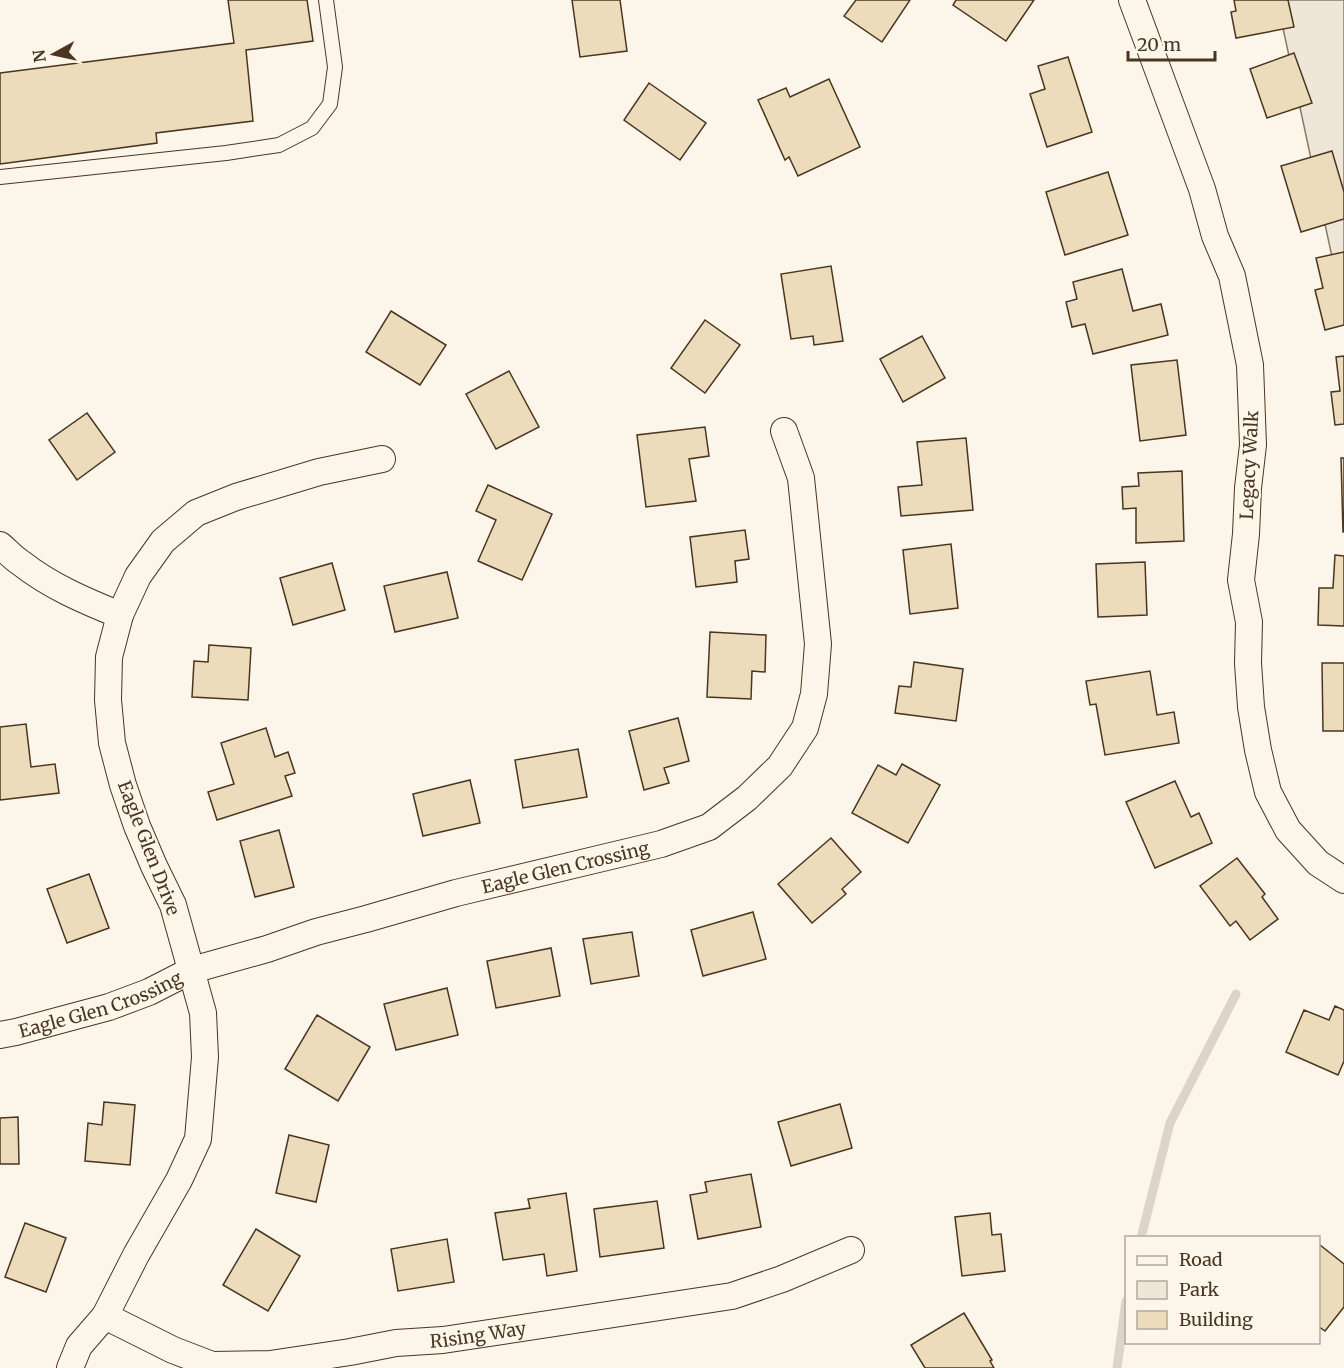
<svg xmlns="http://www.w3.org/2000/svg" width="1344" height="1368" font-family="Merriweather,serif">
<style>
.green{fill:#ede6d9;stroke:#887966;stroke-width:1.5}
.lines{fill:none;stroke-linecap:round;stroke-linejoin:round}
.stream{stroke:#dcd4c6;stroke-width:9}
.building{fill:#ecdcbc;stroke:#4a3520;stroke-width:1.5}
.lane-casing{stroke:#4a3520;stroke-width:16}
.street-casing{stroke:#4a3520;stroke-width:28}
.lane{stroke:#fbf6e9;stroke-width:14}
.street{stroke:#fbf6e9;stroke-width:26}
.labels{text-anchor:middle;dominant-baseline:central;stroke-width:4.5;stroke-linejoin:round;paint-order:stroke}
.street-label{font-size:18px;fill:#4a3520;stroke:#fbf6e9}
</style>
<rect width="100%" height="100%" fill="#fbf6e9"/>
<!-- green -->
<path class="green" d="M1277,0H1344V313Z"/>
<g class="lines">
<!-- stream -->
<g class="stream">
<path d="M1141,1238L1170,1123L1236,994"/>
<path d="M1117,1368L1126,1301"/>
</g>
</g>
<!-- building -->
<g class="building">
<path d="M228,0H307L313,41L246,50L253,121L156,133L157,143L0,164V73L234,43Z"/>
<path d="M572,0H620L627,51L580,57Z"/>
<path d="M856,0H910L882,42L844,16Z"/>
<path d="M956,0H1034L1006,41L953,5Z"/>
<path d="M1234,0H1288L1294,27L1236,38L1231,12L1236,11Z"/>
<path d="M1294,53L1312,103L1267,118L1250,69Z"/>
<path d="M1068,57L1092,132L1047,147L1030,94L1045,89L1038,66Z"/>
<path d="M829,79L860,147L798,176L789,157L785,160L758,100L786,88L790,97Z"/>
<path d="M649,83L706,123L680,160L624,120Z"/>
<path d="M1332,151L1344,192V219L1301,232L1281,166Z"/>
<path d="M1108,172L1128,235L1065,255L1046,192Z"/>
<path d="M1344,252V325L1325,330L1315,290L1323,288L1316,258Z"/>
<path d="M831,266L843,341L814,345L813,336L791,339L781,274Z"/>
<path d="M1122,269L1133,311L1161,304L1168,335L1093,354L1085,324L1072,327L1066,302L1077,299L1073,282Z"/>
<path d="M391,311L446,345L420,385L366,352Z"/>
<path d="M705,320L740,345L705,393L671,368Z"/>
<path d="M922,336L945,378L903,402L880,359Z"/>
<path d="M1344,356V424L1335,425L1331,392L1340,391L1336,357Z"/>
<path d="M1177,360L1186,435L1140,441L1131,365Z"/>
<path d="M509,371L539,427L496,449L466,394Z"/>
<path d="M87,413L115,452L77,480L49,440Z"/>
<path d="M705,427L709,456L689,459L696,501L646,507L637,435Z"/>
<path d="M966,438L973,510L901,516L898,487L922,485L917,442Z"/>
<path d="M1341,458H1344V532H1343Z"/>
<path d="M1182,471L1184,541L1136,543V508L1123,509L1122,487L1139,486L1138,473Z"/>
<path d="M488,485L552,514L522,580L478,561L496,520L476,511Z"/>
<path d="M745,530L749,559L735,561L737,582L696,587L690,537Z"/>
<path d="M951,544L958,608L910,614L903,550Z"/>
<path d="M1335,555L1344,556V626L1318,625L1319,588H1333Z"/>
<path d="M1145,562L1147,615L1098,617L1096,564Z"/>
<path d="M332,563L345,610L293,625L280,578Z"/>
<path d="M447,572L458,618L395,632L384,586Z"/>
<path d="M710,632L766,635L765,672L752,671L751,699L707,697Z"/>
<path d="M209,645L251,648L248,700L192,697L194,661L208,662Z"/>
<path d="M914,662L963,669L956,721L895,713L899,686L911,687Z"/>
<path d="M1322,663H1344V731H1323Z"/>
<path d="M1150,671L1157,715L1174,712L1179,743L1105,755L1096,704L1090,705L1086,681Z"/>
<path d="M678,718L689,761L664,768L669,783L644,790L629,731Z"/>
<path d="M26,724L31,767L55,764L59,793L0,800V727Z"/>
<path d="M266,728L275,757L288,752L295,773L285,776L292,796L217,820L208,792L234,784L221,743Z"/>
<path d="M578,749L587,797L523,808L515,760Z"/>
<path d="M902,764L940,785L908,843L852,813L878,765L896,775Z"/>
<path d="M470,780L480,823L423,836L413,794Z"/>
<path d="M1175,781L1191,817L1199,813L1212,843L1155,868L1126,802Z"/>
<path d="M279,830L294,887L255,897L240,841Z"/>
<path d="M831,838L861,872L842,889L846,894L812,923L778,884Z"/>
<path d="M1237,858L1265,894L1262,897L1278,919L1250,940L1236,921L1230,926L1200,886Z"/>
<path d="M89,874L109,928L67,943L47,889Z"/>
<path d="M753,912L766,959L703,976L691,930Z"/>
<path d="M632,932L639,976L591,984L583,939Z"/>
<path d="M551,948L560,996L496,1008L487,961Z"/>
<path d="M447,988L458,1035L396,1050L384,1004Z"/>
<path d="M1335,1006L1344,1010V1061L1338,1075L1286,1052L1304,1010L1329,1020Z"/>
<path d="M317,1015L370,1047L338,1101L285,1069Z"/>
<path d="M104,1102L135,1105L130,1165L85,1161L88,1123L102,1125Z"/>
<path d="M840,1104L852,1148L791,1166L778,1122Z"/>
<path d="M18,1117L19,1164H0V1118Z"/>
<path d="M289,1135L329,1145L316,1202L276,1193Z"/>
<path d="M751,1174L761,1227L698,1239L690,1195L707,1192L705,1182Z"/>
<path d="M566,1193L577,1271L547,1276L544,1254L503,1260L495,1213L530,1208L528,1199Z"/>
<path d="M657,1201L664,1248L600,1257L594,1209Z"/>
<path d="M990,1213L992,1235L1001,1234L1005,1271L962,1276L955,1217Z"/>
<path d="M25,1223L66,1238L46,1292L5,1277Z"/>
<path d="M256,1229L300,1256L268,1311L223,1285Z"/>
<path d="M447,1239L454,1282L398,1291L391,1249Z"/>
<path d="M1320,1245L1344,1264V1307L1325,1331L1318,1326V1247Z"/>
<path d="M964,1313L992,1360L990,1361L994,1368H925L911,1345Z"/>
</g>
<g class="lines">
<defs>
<path id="lane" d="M0,177L226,153L279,145L312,128L330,104L335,67L326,0"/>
<g id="street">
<path d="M1132,0L1202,189L1215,236L1232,276L1250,365L1253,445L1248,488L1246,534L1241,580L1249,622L1248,663L1251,707L1258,750L1268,792L1288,830L1318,863L1344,880"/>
<path d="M0,545C7,551 13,558 21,563C50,586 85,601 120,615"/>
<path id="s1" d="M0,1035L16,1032L109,1007L149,992L192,970L267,949L316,932L366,919L456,893L661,844L709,827L747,798L780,766L805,728L814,694L818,644L801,478L784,431"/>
<path id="s2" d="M105,1316L173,1350L212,1365L270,1364L350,1352L396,1343L443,1340L732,1296L782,1279L851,1250"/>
<path d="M70,1368L79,1346L105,1316L136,1255L179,1180L198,1139L205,1057L203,1013L173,905L154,866L137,826L123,785L112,743L108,700L109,657L120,615L138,576L163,541L196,513L236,497L319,472L382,459"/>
</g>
</defs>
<!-- lane casing -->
<use href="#lane" class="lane-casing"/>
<!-- street casing -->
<use href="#street" class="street-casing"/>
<!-- lane -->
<use href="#lane" class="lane"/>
<!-- street -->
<use href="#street" class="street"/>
</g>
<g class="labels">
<!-- street labels -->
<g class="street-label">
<text transform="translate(1249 465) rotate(-87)">Legacy Walk</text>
<text transform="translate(149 848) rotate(69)">Eagle Glen Drive</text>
<text stroke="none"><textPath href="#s1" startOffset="591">Eagle Glen Crossing</textPath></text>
<text stroke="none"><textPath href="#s1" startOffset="105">Eagle Glen Crossing</textPath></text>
<text stroke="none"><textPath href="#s2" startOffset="386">Rising Way</textPath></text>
</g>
</g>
<!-- legend -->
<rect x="1125" y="1236" width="195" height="108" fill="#fbf6e9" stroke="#b4a999" stroke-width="1.5"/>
<rect x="1137" y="1256" width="30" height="9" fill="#fbf6e9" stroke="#b4a999" stroke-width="1.5"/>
<text x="1179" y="1266" font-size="18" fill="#4a3520">Road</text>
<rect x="1137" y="1281" width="30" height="18" fill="#ede6d9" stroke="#b4a999" stroke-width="1.5"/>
<text x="1179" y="1296" font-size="18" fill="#4a3520">Park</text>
<rect x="1137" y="1311" width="30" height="18" fill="#ecdcbc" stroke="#b4a999" stroke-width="1.5"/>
<text x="1179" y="1326" font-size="18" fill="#4a3520">Building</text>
<!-- north arrow -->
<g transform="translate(54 54) rotate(262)" stroke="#fbf6e9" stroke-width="4.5" paint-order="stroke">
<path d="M0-4.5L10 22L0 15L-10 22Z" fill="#4a3520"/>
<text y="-9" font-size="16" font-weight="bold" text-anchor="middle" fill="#4a3520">N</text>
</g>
<!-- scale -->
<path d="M1128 51v9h87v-9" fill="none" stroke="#4a3520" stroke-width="3"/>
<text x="1137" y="51" font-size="18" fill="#4a3520" stroke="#fbf6e9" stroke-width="4.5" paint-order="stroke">20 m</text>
</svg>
